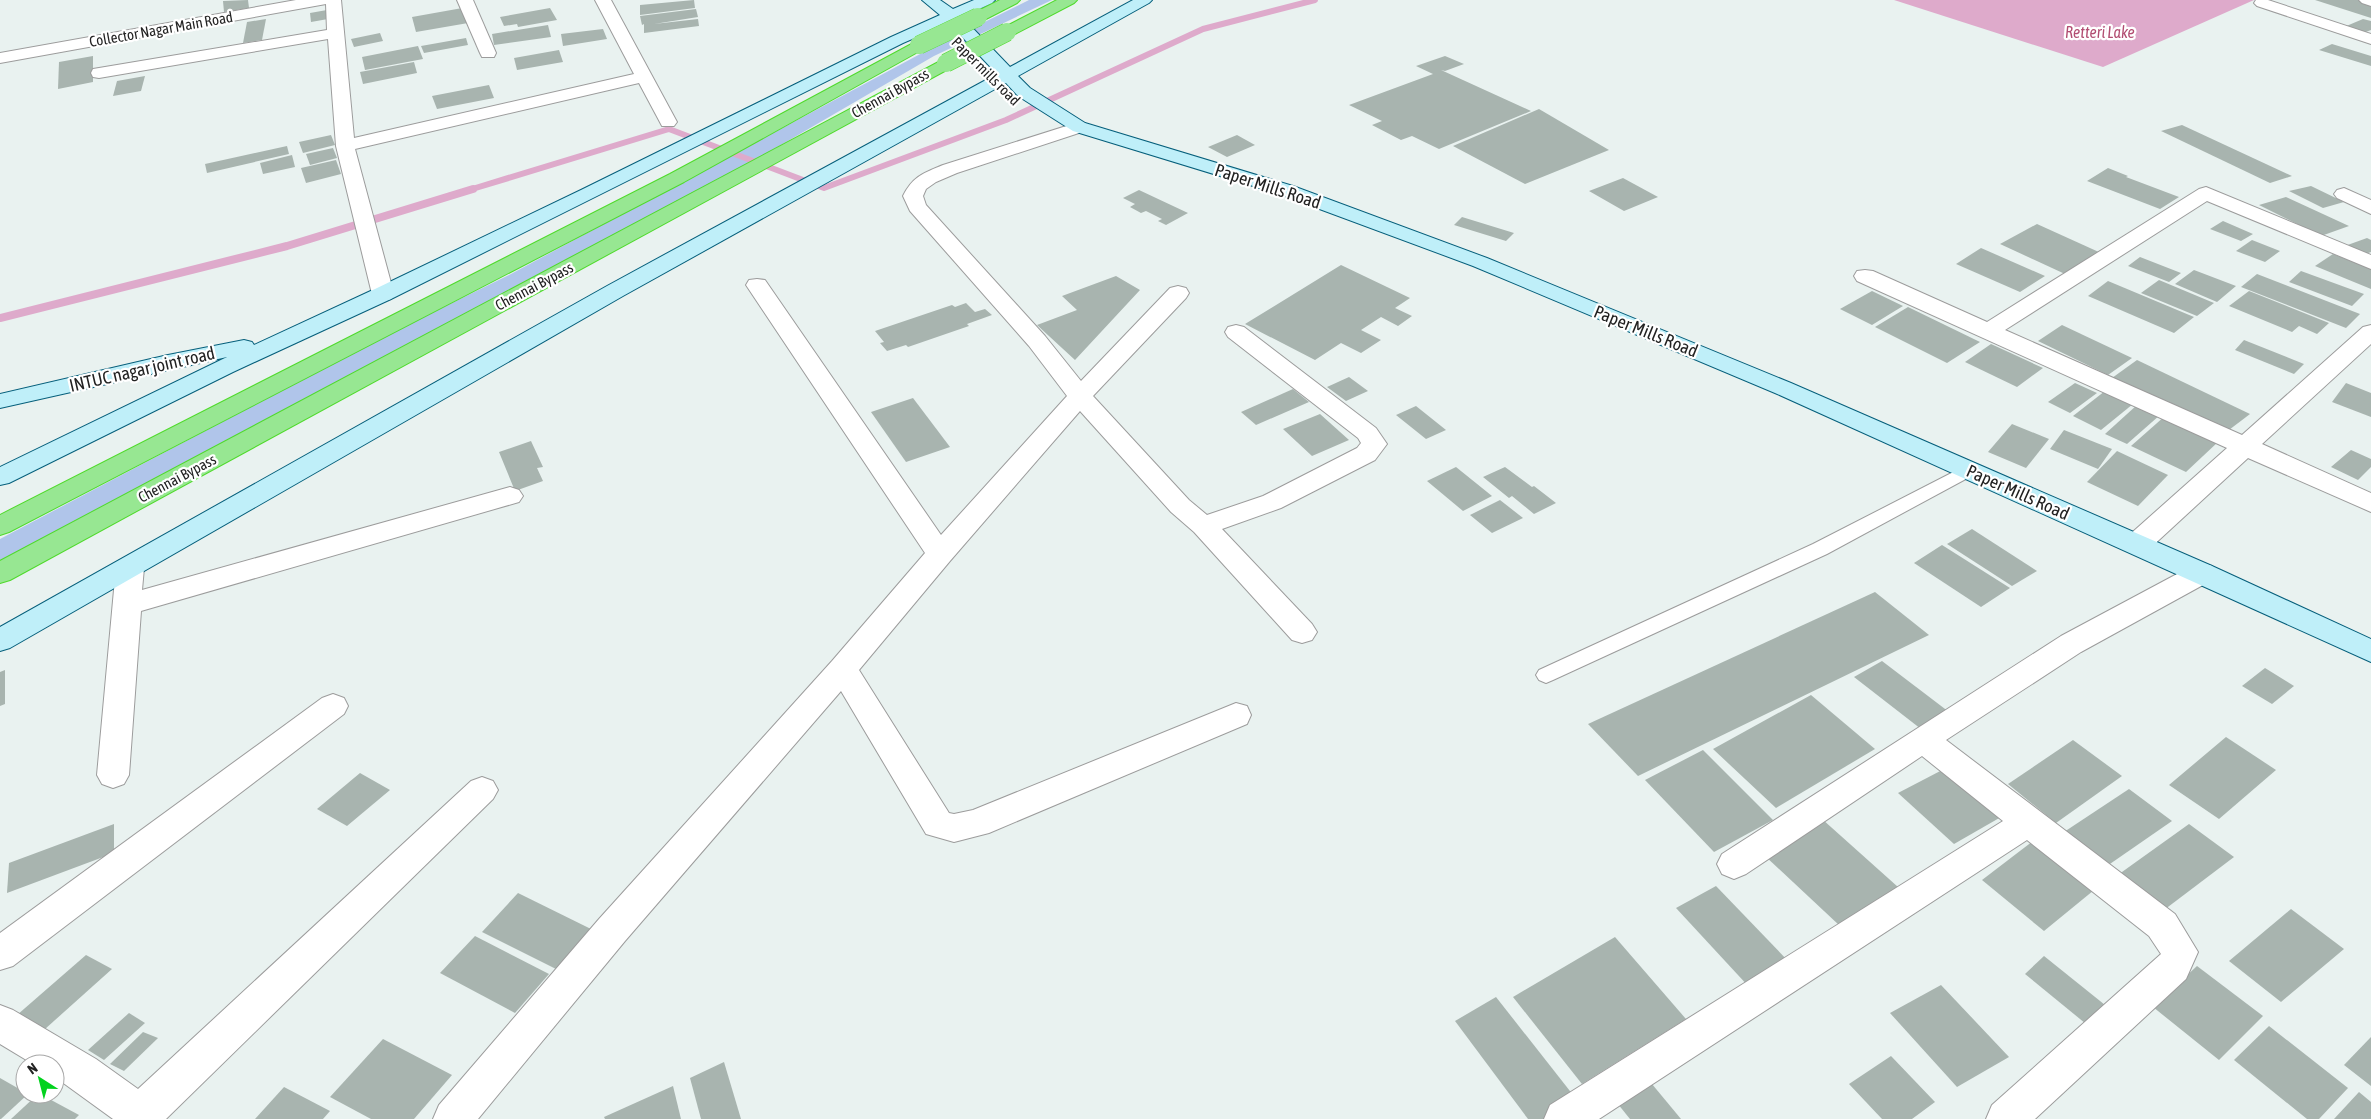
<svg xmlns="http://www.w3.org/2000/svg" width="2371" height="1119" font-family="'Asap Condensed',sans-serif">
<style>
.grass{fill:#b0c5ea}
.water{fill:#deaacb}
.lines{fill:none;stroke-linecap:round;stroke-linejoin:round}
.stream-far1{stroke:#deaacb;stroke-width:6}
.stream{stroke:#deaacb;stroke-width:8}
.building{fill:#a8b4af}
.lane-casing{stroke:#9c9c9c;stroke-width:2}
.street-casing{stroke:#9c9c9c;stroke-width:2}
.secondary-casing{stroke:#065f7b;stroke-width:2}
.highway-casing{stroke:#4fda2b;stroke-width:2}
.lane{fill:#fff;fill-rule:evenodd}
.street{fill:#fff;fill-rule:evenodd}
.secondary{fill:#bfeff9;fill-rule:evenodd}
.highway{fill:#97e792;fill-rule:evenodd}
.highway-bridge-casing{stroke:#4fda2b;stroke-width:19;stroke-linecap:butt}
.highway-bridge{stroke:#97e792;stroke-width:18}
.labels{text-anchor:middle;dominant-baseline:central;stroke-width:4.5;stroke-linejoin:round;paint-order:stroke}
.far-street-label{font-size:15px;fill:#222;stroke:#fff}
.far-water-label{font-size:16px;font-style:italic;fill:#b24d72;stroke:#fff}
.street-label{font-size:18px;fill:#222;stroke:#fff}
</style>
<rect width="100%" height="100%" fill="#e9f2f0"/>
<!-- grass -->
<path class="grass" d="M1029,0H1052L934,56L762,156L0,566V539L405,326L511,274L922,53Z"/>
<!-- water -->
<path class="water" d="M1894,0H2254L2103,67Z"/>
<g class="lines">
<!-- stream-far1 -->
<path class="stream-far1" d="M469,190L669,129L824,188L1006,120L1203,29L1315,0"/>
<!-- stream -->
<path class="stream" d="M0,318L287,246L473,189"/>
</g>
<!-- building -->
<g class="building">
<path d="M248,0L249,8L224,12L223,1Z"/>
<path d="M694,0L695,8L640,15V5Z"/>
<path d="M2315,0H2359L2371,4V18Z"/>
<path d="M468,7L474,22L416,32L412,17Z"/>
<path d="M550,8L557,20L518,27L517,24L504,26L500,17Z"/>
<path d="M696,9L698,17L654,24L698,19L699,26L644,33V24L642,25L640,16Z"/>
<path d="M327,10L328,19L311,22L310,13Z"/>
<path d="M266,19L262,40L243,43L247,22Z"/>
<path d="M2363,19L2371,21V30L2363,33L2344,27Z"/>
<path d="M548,25L551,37L494,45L492,34Z"/>
<path d="M603,29L607,39L563,46L561,34Z"/>
<path d="M380,33L383,41L354,47L351,39Z"/>
<path d="M466,38L468,45L424,53L421,46Z"/>
<path d="M2332,44L2371,56V66L2319,50Z"/>
<path d="M418,46L423,59L365,70L362,57Z"/>
<path d="M559,50L563,62L517,70L514,58Z"/>
<path d="M93,56V82L58,89L59,62Z"/>
<path d="M1445,56L1464,64L1445,71L1441,70L1531,111L1439,149L1412,136L1401,140L1372,125L1382,121L1349,105L1433,74L1416,66Z"/>
<path d="M414,62L417,73L363,84L360,72Z"/>
<path d="M145,76L141,91L113,96L117,81Z"/>
<path d="M489,85L494,98L437,109L432,96Z"/>
<path d="M1539,109L1609,150L1525,184L1453,146Z"/>
<path d="M2182,125L2292,176L2270,183L2161,131Z"/>
<path d="M331,135L335,145L303,153L299,142Z"/>
<path d="M1237,135L1255,145L1227,157L1208,147Z"/>
<path d="M287,146L289,154L207,173L205,164Z"/>
<path d="M333,148L337,158L310,165L306,154Z"/>
<path d="M292,155L295,167L263,174L260,163Z"/>
<path d="M336,160L341,174L306,183L301,168Z"/>
<path d="M2108,168L2128,176L2126,177L2179,197L2160,209L2087,181Z"/>
<path d="M1623,178L1658,197L1624,211L1589,191Z"/>
<path d="M2311,186L2344,202L2323,208L2289,191Z"/>
<path d="M1139,190L1188,213L1166,225L1158,221L1162,219L1146,211L1141,213L1130,207L1135,204L1123,198Z"/>
<path d="M2286,197L2349,226L2321,236L2259,205Z"/>
<path d="M1462,217L1514,233L1506,241L1454,225Z"/>
<path d="M2223,221L2253,234L2241,241L2210,229Z"/>
<path d="M2037,224L2101,253L2065,274L2000,244Z"/>
<path d="M2367,238L2371,240V252L2360,256L2342,247Z"/>
<path d="M2252,240L2280,251L2265,262L2236,251Z"/>
<path d="M1981,248L2045,276L2020,292L1956,264Z"/>
<path d="M2333,254L2371,269V289L2315,266Z"/>
<path d="M2140,257L2181,273L2169,282L2128,266Z"/>
<path d="M1341,265L1410,298L1395,308L1412,316L1398,326L1381,317L1361,330L1381,340L1361,353L1341,343L1315,360L1245,324Z"/>
<path d="M2194,270L2236,286L2217,302L2175,284Z"/>
<path d="M2301,271L2364,294L2352,306L2289,282Z"/>
<path d="M2257,274L2360,314L2346,328L2241,287Z"/>
<path d="M1116,276L1140,290L1075,360L1037,325L1077,310L1062,296Z"/>
<path d="M2159,280L2214,303L2197,316L2141,293Z"/>
<path d="M2108,281L2194,317L2174,333L2088,296Z"/>
<path d="M1872,291L1903,306L1872,325L1840,309Z"/>
<path d="M2249,291L2329,323L2317,334L2299,326L2292,332L2229,306Z"/>
<path d="M966,303L975,312L985,309L992,315L967,324L969,326L908,347L906,345L887,351L880,343L884,342L875,331L952,305L955,307Z"/>
<path d="M1908,307L1980,342L1947,363L1875,327Z"/>
<path d="M2062,325L2132,358L2108,375L2038,341Z"/>
<path d="M2244,340L2304,364L2294,374L2235,350Z"/>
<path d="M1991,344L2043,368L2017,387L1965,362Z"/>
<path d="M2137,360L2250,414L2225,433L2112,378Z"/>
<path d="M1349,377L1368,391L1346,401L1327,387Z"/>
<path d="M2075,383L2097,393L2070,413L2048,402Z"/>
<path d="M2346,383L2371,393V417L2332,402Z"/>
<path d="M1293,389L1309,402L1256,425L1241,412Z"/>
<path d="M2105,391L2133,404L2101,430L2073,416Z"/>
<path d="M913,398L950,447L906,462L871,412Z"/>
<path d="M2137,405L2160,415L2127,444L2105,434Z"/>
<path d="M1416,406L1446,430L1426,439L1396,415Z"/>
<path d="M1320,414L1349,440L1312,456L1283,429Z"/>
<path d="M2165,416L2219,441L2186,472L2131,446Z"/>
<path d="M2012,424L2049,439L2026,468L1988,452Z"/>
<path d="M2064,430L2112,449L2098,469L2050,449Z"/>
<path d="M531,441L543,467L537,468L543,481L515,491L499,452Z"/>
<path d="M2351,450L2371,459V467L2358,480L2331,467Z"/>
<path d="M2117,451L2168,475L2138,506L2087,482Z"/>
<path d="M1456,467L1492,496L1463,511L1427,481Z"/>
<path d="M1505,467L1532,487L1534,486L1556,503L1534,514L1512,496L1509,498L1483,477Z"/>
<path d="M1500,500L1523,518L1492,533L1470,515Z"/>
<path d="M1972,529L2037,571L2012,586L1947,544Z"/>
<path d="M1942,545L2010,588L1981,607L1914,563Z"/>
<path d="M1875,592L1929,635L1638,776L1588,724Z"/>
<path d="M1882,661L1949,712L1921,729L1854,677Z"/>
<path d="M2265,668L2294,686L2272,704L2242,686Z"/>
<path d="M5,670V704L0,706V672Z"/>
<path d="M1811,695L1875,749L1776,808L1713,749Z"/>
<path d="M2226,737L2276,770L2219,819L2169,785Z"/>
<path d="M2073,740L2122,776L2056,823L2008,784Z"/>
<path d="M1703,750L1773,820L1714,852L1645,780Z"/>
<path d="M1946,768L2001,817L1954,844L1898,793Z"/>
<path d="M360,773L390,790L347,826L317,809Z"/>
<path d="M2129,789L2172,821L2107,866L2064,832Z"/>
<path d="M1822,819L1898,887L1840,926L1764,855Z"/>
<path d="M114,824V853L7,893L9,863Z"/>
<path d="M2189,824L2234,857L2160,913L2115,877Z"/>
<path d="M2037,838L2099,886L2044,931L1982,880Z"/>
<path d="M1716,886L1790,963L1750,988L1676,908Z"/>
<path d="M518,893L593,930L558,970L482,932Z"/>
<path d="M2291,909L2344,949L2281,1002L2229,961Z"/>
<path d="M475,936L549,974L515,1013L440,973Z"/>
<path d="M1615,937L1686,1019L1582,1084L1513,997Z"/>
<path d="M86,955L112,969L35,1038L9,1022Z"/>
<path d="M2044,956L2110,1009L2091,1028L2025,974Z"/>
<path d="M2197,966L2263,1016L2219,1060L2153,1007Z"/>
<path d="M1941,985L2009,1057L1957,1087L1890,1013Z"/>
<path d="M1496,997L1577,1100L1548,1119H1528L1455,1021Z"/>
<path d="M129,1013L145,1023L104,1060L88,1050Z"/>
<path d="M2269,1026L2348,1088L2319,1119H2307L2234,1060Z"/>
<path d="M143,1032L158,1038L124,1071L110,1064Z"/>
<path d="M2371,1037V1086L2344,1065Z"/>
<path d="M383,1039L452,1075L414,1119H371L330,1097Z"/>
<path d="M1891,1056L1935,1102L1912,1119H1882L1849,1084Z"/>
<path d="M724,1062L741,1119H701L690,1078Z"/>
<path d="M1642,1072L1681,1119H1630L1609,1093Z"/>
<path d="M0,1078L28,1094L1,1119H0Z"/>
<path d="M673,1086L681,1119H605L604,1117Z"/>
<path d="M284,1087L330,1111L323,1119H255Z"/>
<path d="M2359,1092L2371,1102V1119H2334Z"/>
<path d="M38,1094H40L79,1115L75,1119H11Z"/>
</g>
<g class="lines">
<defs>
<path id="lane" d="M1969,464L1975,466L1978,470L1975,474L1827,554L1553,680L1546,683L1539,680L1536,675L1539,670L1813,544Z"/>
<g id="street">
<path d="M296,0H341L354,138L634,74L595,0H611L677,122L674,126H662L639,83L355,149L394,294L391,299L383,301L375,299L372,294L336,146L328,39L99,78L93,77L91,73L93,69L327,30L326,4L0,63V53Z"/>
<path d="M457,0H473L496,53L494,57H482L480,53Z"/>
<path d="M2256,0H2268L2371,34V44L2257,6L2254,3Z"/>
<path d="M2359,0H2371V6L2362,3Z"/>
<path d="M1079,122L1085,123L1088,127L1085,131L957,173L936,182L926,189L923,196L926,205L1045,336L1081,381L1170,288L1178,286L1186,288L1189,293L1186,298L1093,396L1189,500L1207,515L1263,496L1357,448L1361,443L1358,438L1228,337L1225,332L1228,327L1236,325L1244,327L1376,428L1387,444L1375,460L1281,508L1222,529L1312,624L1317,632L1312,640L1302,643L1292,640L1194,532L1171,512L1080,411L950,561L859,670L949,813L954,814L973,810L1236,703L1247,706L1251,715L1247,724L989,833L954,842L926,834L841,691L625,941L478,1119H433L439,1105L599,919L832,661L925,553L746,285L749,280L757,279L765,280L941,535L1067,396L1029,346L910,211L903,196C913,176 924,173 943,165Z"/>
<path d="M2206,187L2371,255V269L2207,201L2005,330L2242,435L2363,327L2371,325V344L2262,444L2371,493V512L2248,458L2147,551L2137,553L2127,551L2123,544L2127,537L2227,448L1857,281L1854,276L1857,271L1865,270L1873,271L1987,322L2199,189Z"/>
<path d="M2344,188L2371,200V214L2337,198L2334,194L2337,190Z"/>
<path d="M510,487L519,490L523,496L519,502L141,611L129,775L124,784L113,788L102,784L97,775L116,568L120,561L130,558L140,561L144,568L142,590Z"/>
<path d="M2202,563L2212,566L2216,573L2212,580L2081,652L1946,740L2175,914L2198,952L2186,979L2035,1119H1986L1992,1105L2161,954L2149,936L2027,840L1599,1119H1544L1550,1105L2003,821L1922,756L1746,874L1734,879L1722,874L1717,864L1722,854L2061,636L2192,566Z"/>
<path d="M333,694L344,698L348,706L344,714L13,966L0,970V933L322,698Z"/>
<path d="M482,777L493,781L498,790L493,799L166,1119H113L55,1077V1064H33L0,1044V1005L13,1010L96,1059L138,1089L471,781Z"/>
</g>
<path id="secondary" d="M922,0H940L953,9L974,0H995L992,3L962,17L1010,67L1133,0H1152L1149,3L1018,76L1030,88L1085,123L1293,186L1487,258L1791,383L2212,566L2371,639V662L1775,393L1473,266L1279,194L1073,131L1018,96L1006,83L623,296L10,648L0,651V627L607,286L997,74L949,23L903,43L391,299L233,372L9,483L0,485V467L227,357L0,408V394L168,355L244,340L252,342L254,345L375,289L581,190L891,37L940,15Z"/>
<g id="highway">
<path d="M1000,0H1020L1017,3L984,20H972L970,17L972,14Z"/>
<path d="M1057,0H1077L1074,3L1013,35H1001L999,32L1001,29Z"/>
<path d="M919,40L925,42L927,45L925,48L684,182L9,532L0,535V515L670,174Z"/>
<path d="M946,58L952,59L954,63L952,67L10,580L0,583V561Z"/>
</g>
</defs>
<!-- lane casing -->
<use href="#lane" class="lane-casing"/>
<!-- street casing -->
<use href="#street" class="street-casing"/>
<!-- secondary casing -->
<use href="#secondary" class="secondary-casing"/>
<!-- highway casing -->
<use href="#highway" class="highway-casing"/>
<!-- lane -->
<use href="#lane" class="lane"/>
<!-- street -->
<use href="#street" class="street"/>
<!-- secondary -->
<use href="#secondary" class="secondary"/>
<!-- highway -->
<use href="#highway" class="highway"/>
<defs>
<g id="highway-bridge">
<path d="M919,45L978,17"/>
<path d="M946,63L1007,32"/>
</g>
</defs>
<!-- highway-bridge casing -->
<use href="#highway-bridge" class="highway-bridge-casing"/>
<!-- highway-bridge -->
<use href="#highway-bridge" class="highway-bridge"/>
</g>
<g class="labels">
<!-- far-street labels -->
<g class="far-street-label">
<text transform="translate(161 29) rotate(-10)">Collector Nagar Main Road</text>
<text transform="translate(986 71) rotate(45)">Paper mills road</text>
<text transform="translate(890 93) rotate(-29)">Chennai Bypass</text>
<text transform="translate(534 286) rotate(-28)">Chennai Bypass</text>
<text transform="translate(177 478) rotate(-28)">Chennai Bypass</text>
</g>
<!-- far-water labels -->
<g class="far-water-label">
<text x="2100" y="32">Retteri Lake</text>
</g>
<!-- street labels -->
<g class="street-label">
<text transform="translate(1268 186) rotate(18)">Paper Mills Road</text>
<text transform="translate(1646 331) rotate(22)">Paper Mills Road</text>
<text transform="translate(142 369) rotate(-13)">INTUC nagar joint road</text>
<text transform="translate(2018 492) rotate(24)">Paper Mills Road</text>
</g>
</g>
<!-- north arrow -->
<g transform="translate(40 1079) rotate(324)"><circle r="24" fill="#ffffff" stroke="#a7a7a7"/>
<path d="M0-4L9 19L0 12L-9 19Z" fill="#02d21e"/>
<text y="-8" font-size="14" font-weight="bold" text-anchor="middle" fill="#222222">N</text>
</g>
</svg>
